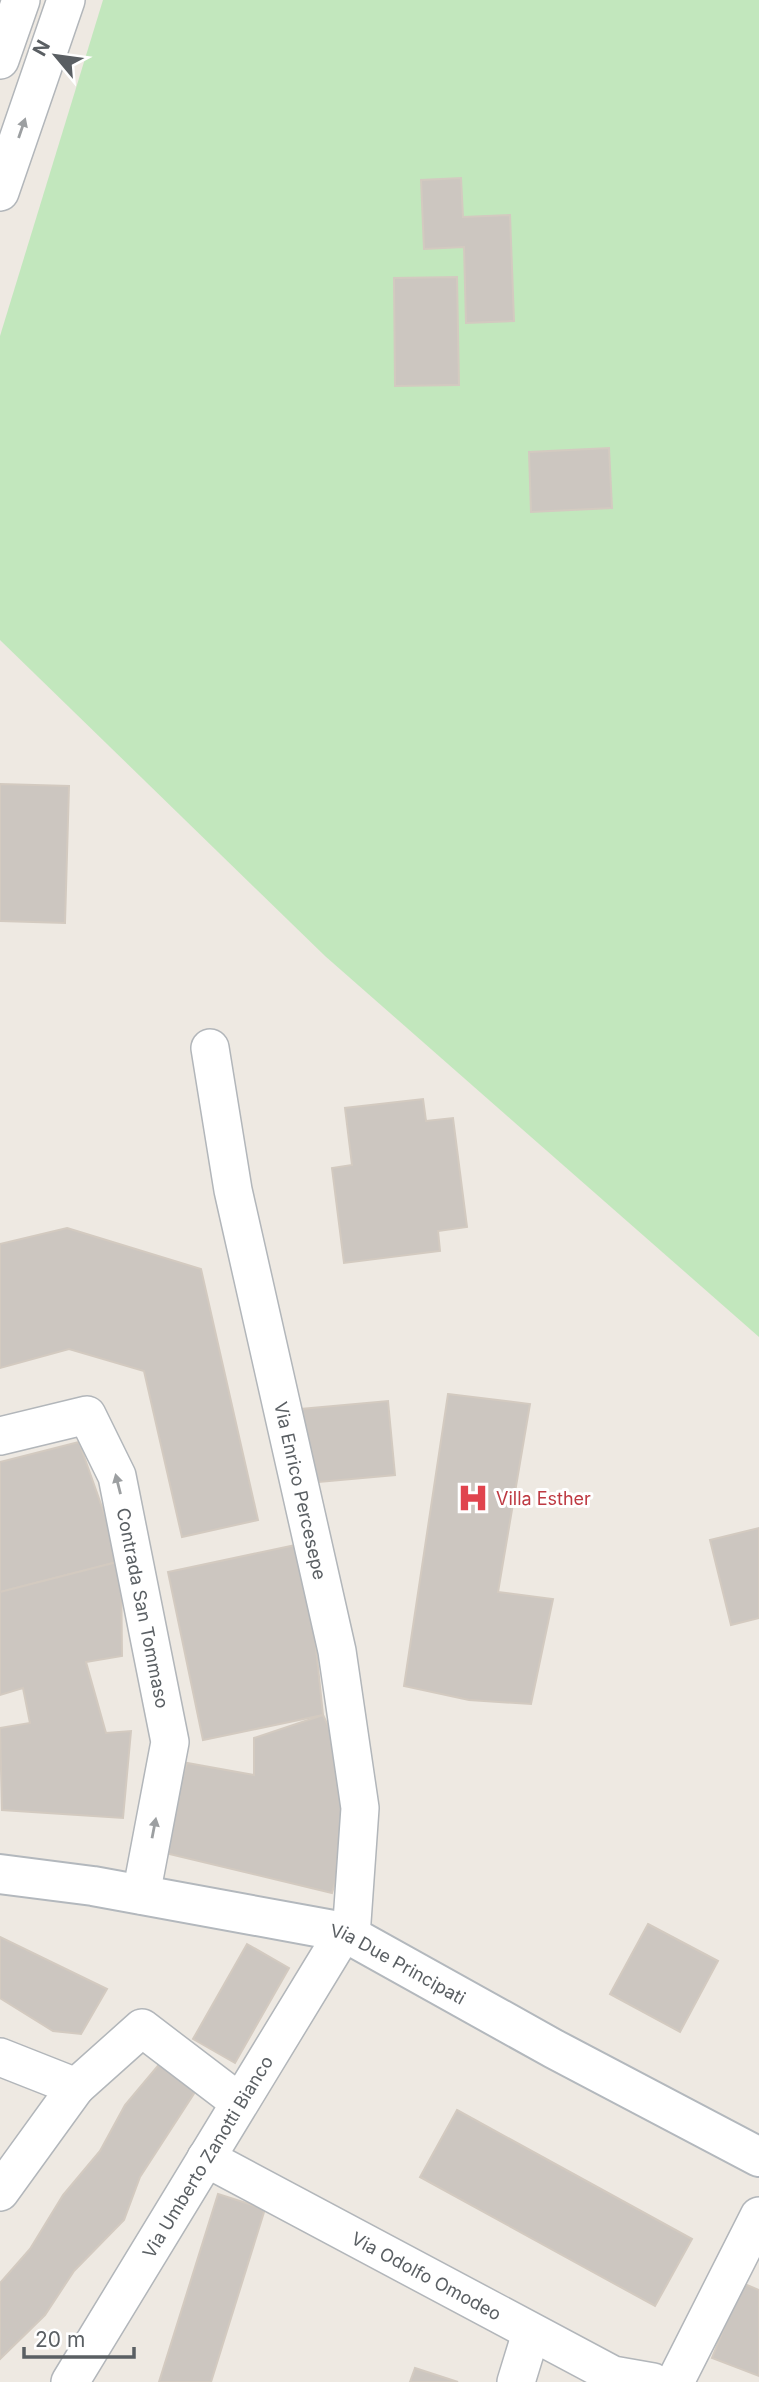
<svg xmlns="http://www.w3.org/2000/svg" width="759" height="2382" font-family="Inter,sans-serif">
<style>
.green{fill:#c2e7bd}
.building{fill:#ccc6c0;stroke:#d3cac0;stroke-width:2}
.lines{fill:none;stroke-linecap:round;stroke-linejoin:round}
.street-casing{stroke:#b2b6ba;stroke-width:40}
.secondary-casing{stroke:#b3b8bd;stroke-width:42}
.street{stroke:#fff;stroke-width:37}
.secondary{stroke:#fff;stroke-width:38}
.oneway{fill:#9c9fa1}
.labels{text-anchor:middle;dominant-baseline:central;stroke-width:6;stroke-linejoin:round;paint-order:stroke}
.street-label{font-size:18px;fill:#5a5f63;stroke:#fff}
.health-label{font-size:18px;fill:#be3a42;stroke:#fff;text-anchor:start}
</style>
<rect width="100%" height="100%" fill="#eee9e2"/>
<!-- green -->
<path class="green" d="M103,0H759V1337L325,956L0,640V336Z"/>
<!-- building -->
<g class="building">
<path d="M461,178L463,217L510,215L514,321L466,323L464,247L424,249L421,180Z"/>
<path d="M457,277L459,385L395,386L394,278Z"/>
<path d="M609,448L612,508L531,512L529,452Z"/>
<path d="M0,784L69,786L65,923L0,921Z"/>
<path d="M423,1099L426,1121L453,1118L467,1227L438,1231L440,1251L344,1263L332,1168L352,1165L345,1108Z"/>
<path d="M67,1228L201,1269L258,1520L182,1537L144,1371L69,1349L0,1368V1244Z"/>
<path d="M448,1394L530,1404L498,1592L553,1599L531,1704L469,1700L404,1686Z"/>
<path d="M388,1401L395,1475L308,1483L301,1409Z"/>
<path d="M79,1442L121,1561L0,1592V1462Z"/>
<path d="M759,1528V1618L731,1625L710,1540Z"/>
<path d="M305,1543L323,1715L203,1740L168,1572Z"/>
<path d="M121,1561L122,1656L86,1662L106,1733L131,1731L123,1818L2,1810L0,1728L30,1723L23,1688L0,1695V1592Z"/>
<path d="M323,1715L345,1762L348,1837L332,1893L157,1851L187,1763L254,1775V1738Z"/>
<path d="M648,1924L718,1961L680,2032L610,1994Z"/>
<path d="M0,1937L107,1989L81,2034L53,2031L0,1998Z"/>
<path d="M247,1944L289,1968L235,2063L193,2039Z"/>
<path d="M161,2062L197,2089L140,2177L124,2220L74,2271L45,2315L0,2359V2283L30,2249L63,2195L100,2151L125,2105Z"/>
<path d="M457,2110L692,2239L655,2306L420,2177Z"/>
<path d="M218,2194L265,2209L211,2382H159Z"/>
<path d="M742,2283L759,2290V2376L712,2358Z"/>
<path d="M415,2368L458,2382H410Z"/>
</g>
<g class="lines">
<defs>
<g id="street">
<path d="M0,60L21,0"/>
<path d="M0,192L66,0"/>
<path id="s1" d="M210,1048L233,1190L337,1651L360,1808L351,1936"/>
<path id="s2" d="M0,1436L87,1415L117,1476L170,1742L141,1895"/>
<path d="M0,2057L76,2087L0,2192"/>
<path d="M76,2087L142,2028L239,2102"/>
<path id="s3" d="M206,2158L613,2375L653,2382"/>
<path id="s4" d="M70,2382L344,1932"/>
<path d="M516,2382L531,2333"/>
<path d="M675,2382L759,2216"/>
</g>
<g id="secondary">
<path id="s5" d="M0,1874L93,1886L344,1932L554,2049L759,2157"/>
</g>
</defs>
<!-- street casing -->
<use href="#street" class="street-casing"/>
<!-- secondary casing -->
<use href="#secondary" class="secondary-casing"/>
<!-- street -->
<use href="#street" class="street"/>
<!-- secondary -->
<use href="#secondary" class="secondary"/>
</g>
<!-- one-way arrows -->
<defs><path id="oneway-solid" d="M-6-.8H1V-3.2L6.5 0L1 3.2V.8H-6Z" transform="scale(1.75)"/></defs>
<g class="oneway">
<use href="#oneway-solid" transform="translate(22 128) rotate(-71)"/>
<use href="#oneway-solid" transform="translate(118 1484) rotate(-104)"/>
<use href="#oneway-solid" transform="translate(154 1828) rotate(-79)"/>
</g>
<!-- icons -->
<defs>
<symbol id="hospital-bare" viewBox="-9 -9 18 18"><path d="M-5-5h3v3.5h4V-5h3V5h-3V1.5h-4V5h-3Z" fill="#e0444e" stroke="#fff" stroke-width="2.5" paint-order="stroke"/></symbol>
</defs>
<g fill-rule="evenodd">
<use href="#hospital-bare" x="451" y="1476" width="44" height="44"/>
</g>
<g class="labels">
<!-- street labels -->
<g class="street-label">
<text stroke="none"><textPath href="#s1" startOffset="452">Via Enrico Percesepe</textPath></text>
<text stroke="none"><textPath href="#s2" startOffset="292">Contrada San Tommaso</textPath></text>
<text stroke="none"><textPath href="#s5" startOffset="411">Via Due Principati</textPath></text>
<text stroke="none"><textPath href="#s4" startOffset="264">Via Umberto Zanotti Bianco</textPath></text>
<text stroke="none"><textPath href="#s3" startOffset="250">Via Odolfo Omodeo</textPath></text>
</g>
<!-- health labels -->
<g class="health-label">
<text x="496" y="1498">Villa Esther</text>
</g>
</g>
<!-- north arrow -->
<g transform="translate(56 56) rotate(299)" stroke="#ffffff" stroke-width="5" paint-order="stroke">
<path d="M0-5L12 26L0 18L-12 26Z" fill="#5a5f63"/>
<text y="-10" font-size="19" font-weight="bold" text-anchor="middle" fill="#5a5f63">N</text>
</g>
<!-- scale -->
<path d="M24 2347v10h110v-10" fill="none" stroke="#5a5f63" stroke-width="3.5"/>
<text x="35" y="2347" font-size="21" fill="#5a5f63" stroke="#ffffff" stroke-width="5" paint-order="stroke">20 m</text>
</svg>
